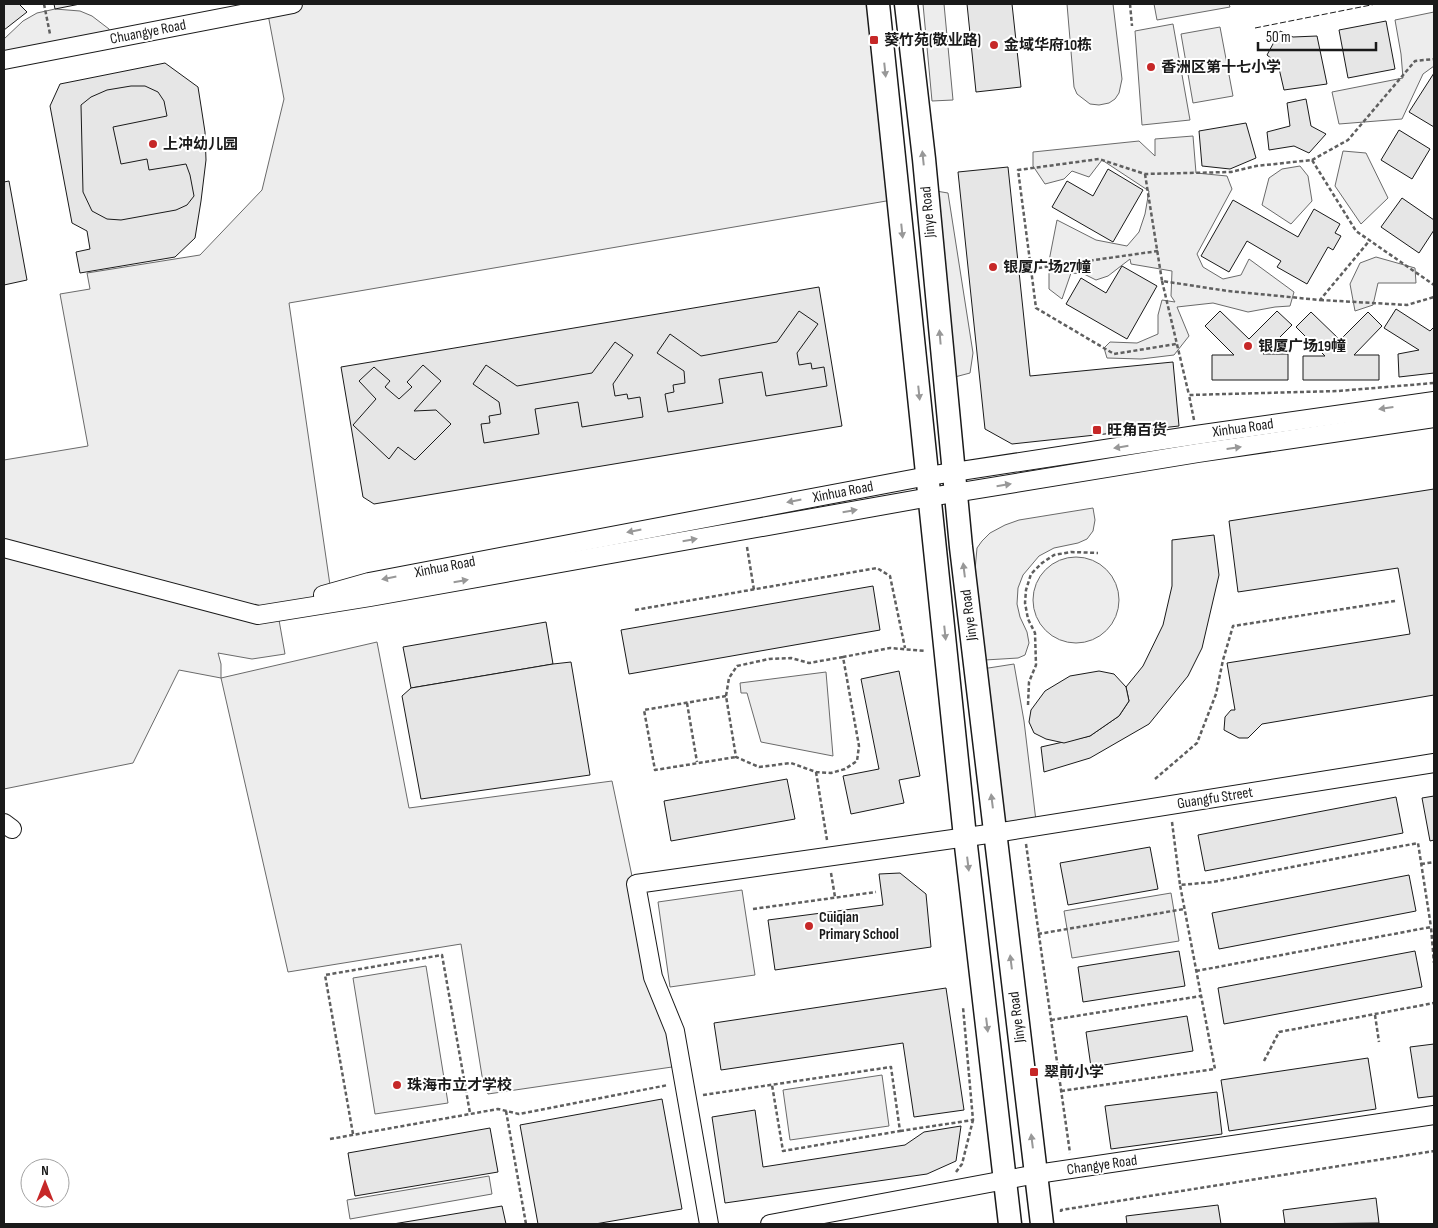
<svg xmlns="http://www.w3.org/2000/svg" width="1438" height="1228" font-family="'Sofia Sans Condensed','Noto Sans SC',sans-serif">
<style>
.built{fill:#ededed;stroke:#6a6a6a}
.building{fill:#e6e6e6;stroke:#1a1a1a}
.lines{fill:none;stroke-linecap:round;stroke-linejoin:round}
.minor-casing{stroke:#1a1a1a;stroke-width:20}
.major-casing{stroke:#1a1a1a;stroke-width:25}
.path{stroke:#5f5f5f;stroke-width:2.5;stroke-dasharray:4 2.5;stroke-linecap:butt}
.minor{stroke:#fff;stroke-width:18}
.major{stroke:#fff;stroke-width:22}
.fence{stroke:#1a1a1a;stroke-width:1;stroke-dasharray:6 2.5;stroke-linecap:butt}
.oneway{fill:#989898}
.poi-dot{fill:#c62828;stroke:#fff;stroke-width:2}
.labels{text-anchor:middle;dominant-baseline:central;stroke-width:4;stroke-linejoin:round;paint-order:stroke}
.street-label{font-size:15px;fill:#1a1a1a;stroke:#fff}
.poi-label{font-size:15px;font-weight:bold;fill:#1a1a1a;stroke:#fff;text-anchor:start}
</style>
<rect width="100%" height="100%" fill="#fff"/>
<!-- built -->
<g class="built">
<path d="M295,4H878L898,199L289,303L331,592L258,614L4,547V460L88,446L60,294L90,289L87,273L200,255L262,190L284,99L267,9Z"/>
<path d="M923,4H944L953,100L932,101Z"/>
<path d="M1067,4H1113L1122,79L1119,93L1115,99L1109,103L1099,105L1090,104L1077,94L1074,87Z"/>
<path d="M1154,4H1229L1230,7L1157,20Z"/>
<path d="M55,9L80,11L92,16L109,29L112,39L4,60V39L23,21L37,13Z"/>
<path d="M1434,12V66L1423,74L1402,119L1339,124L1332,92L1403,78L1401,54L1395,20Z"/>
<path d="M1173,24L1190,120L1142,125L1135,31Z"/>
<path d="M1220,27L1233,96L1193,103L1181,34Z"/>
<path d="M1193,136L1196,173L1227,176L1232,189L1197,254L1203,267L1223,279L1241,275L1249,259L1294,292L1290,306L1275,307L1248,312L1213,303L1177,307L1189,336L1174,355L1141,359L1107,358L1104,348L1110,342L1137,343L1158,334V315L1162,300L1175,302L1171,296L1172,271L1131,264L1130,259L1108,276L1096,280L1084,274L1071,273L1062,299L1049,289V261L1057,220L1096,240L1127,246L1139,232L1145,214L1149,191L1102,160L1089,177L1072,171L1064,179L1045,184L1033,166V152L1139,141L1155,156V139Z"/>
<path d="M1343,151L1366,153L1388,198L1361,224L1335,186Z"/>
<path d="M1300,166L1308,176L1312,201L1291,224L1262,205L1269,178L1282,169Z"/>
<path d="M936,191L948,193L973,353L970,373L951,378Z"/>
<path d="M1376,257L1415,268L1416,283H1378L1373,305L1355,311L1350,284L1360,263Z"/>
<path d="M1093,508L1095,520L1093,531L1087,539L1078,543L1054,548L1039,556L1023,575L1018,588L1017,604L1020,617L1027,632L1029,643L1025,655L1018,658L985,660L975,570L977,548L982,541L990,533L1005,525L1019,520Z"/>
<path d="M4,555L279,620L285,654L252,659L218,653L221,664V678L377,642L409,808L612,781L653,976L675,1057L672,1067L488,1094L482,1076L461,944L288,972L221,678L179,670L133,763L4,789Z"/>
<circle cx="1076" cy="600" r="43"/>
<path d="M1014,664L1024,721L1036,821L1000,824L982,669Z"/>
<path d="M826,672L833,756L761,742L747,693H741L740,683Z"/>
<path d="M742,890L755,975L670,987L658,902Z"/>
<path d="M1171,893L1179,941L1072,958L1064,911Z"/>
<path d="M426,966L448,1103L375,1114L353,978Z"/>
<path d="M882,1075L889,1126L790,1140L783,1090Z"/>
<path d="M489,1176L492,1194L350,1219L347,1200Z"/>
</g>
<!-- building -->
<g class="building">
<path d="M4,4H19L27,12L4,30Z"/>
<path d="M54,4H80L55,9Z"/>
<path d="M967,4H1012L1021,87L976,92Z"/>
<path d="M1386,21L1395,69L1348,78L1339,30Z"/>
<path d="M1280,31L1293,37L1317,36L1327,84L1284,90L1278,64L1267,55Z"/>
<path d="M165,63L198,87L201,106L205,132L206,160L201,201L195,238L175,257L80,273L76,252L90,249L87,231L72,223L50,106L60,84Z"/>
<path d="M1434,73V127L1409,112Z"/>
<path d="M131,86H145L158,92L164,101L167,116L113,127L121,164L147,159L149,170L186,164L190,175L194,196L187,205L176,210L121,220L107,219L92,211L83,192L81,105L91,97L107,90Z"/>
<path d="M1306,99L1311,126L1326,134L1309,153L1294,146L1269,150L1267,132L1290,126L1287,103Z"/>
<path d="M1246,123L1256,158L1230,169L1202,166L1199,131Z"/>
<path d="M1399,130L1430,149L1412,179L1381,160Z"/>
<path d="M1008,167L1030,376L1173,362L1179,426L1012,444L985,429L958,172Z"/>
<path d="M1108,169L1143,190L1113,242L1052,207L1067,181L1093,196Z"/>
<path d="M9,181L27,280L4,285V182Z"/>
<path d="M1402,198L1434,220V230L1419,253L1381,227Z"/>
<path d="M1233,200L1298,237L1314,209L1340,224L1335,233L1341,236L1333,250L1328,247L1307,284L1277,267L1281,261L1247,241L1229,272L1201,256Z"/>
<path d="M1122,266L1157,286L1127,339L1066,304L1081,278L1106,293Z"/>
<path d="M819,287L842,426L374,504L363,497L341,367Z"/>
<path d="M1396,309L1430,331L1434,327V373L1399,377L1398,354L1419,350L1384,328Z"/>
<path d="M799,311L818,324L797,353L799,365L811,363L812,369L824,367L827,386L766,396L762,372L719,379L723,403L668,412L665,394L674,392L673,385L685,383L684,371L657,353L670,334L701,356L777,342Z"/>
<path d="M1220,311L1249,339L1277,311L1292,325L1263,354H1288V380H1212V355H1234L1205,326Z"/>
<path d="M1311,312L1340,340L1368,312L1382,326L1354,355H1379V380H1303V356H1325L1296,327Z"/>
<path d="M615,342L633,355L613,384L615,396L627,394L628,399L640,397L643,417L582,427L578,402L535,409L539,434L484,443L481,424L490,423L489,416L501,414L499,402L473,384L486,365L517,386L592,373Z"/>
<path d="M423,365L441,381L414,411L436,410L451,424L415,460L398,447L389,459L353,425L376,399L359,381L374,367L390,381L385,387L399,399L412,387L407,382Z"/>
<path d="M1434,489V695L1262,724L1248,738H1239L1224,730L1225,717L1231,710H1235L1227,663L1410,634L1398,568L1238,592L1229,521Z"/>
<path d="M1214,535L1219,575L1202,648L1188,676L1149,724L1090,758L1044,772L1041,747L1090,736L1119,716L1129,701L1126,687L1143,666L1163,625L1172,586V540Z"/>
<path d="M873,586L880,630L629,674L621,630Z"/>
<path d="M546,622L553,664L411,688L403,647Z"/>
<path d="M571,662L590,775L421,799L402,696L411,688L553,664Z"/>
<path d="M899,671L920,776L899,780L904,803L851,814L843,776L879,769L861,679Z"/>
<path d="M1099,671L1114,674L1126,687L1129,701L1119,716L1090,736L1064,743L1046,739L1034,733L1029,722L1031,710L1045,691L1070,676Z"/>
<path d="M787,779L795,819L671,841L664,801Z"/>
<path d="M1434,796V840L1430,841L1422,798Z"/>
<path d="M1396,797L1403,833L1205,871L1198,835Z"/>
<path d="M1150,847L1158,889L1068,905L1060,863Z"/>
<path d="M900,873L926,894L931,947L775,970L768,920L883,905L879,874Z"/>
<path d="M1409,875L1416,911L1219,949L1212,913Z"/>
<path d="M1179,951L1185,986L1083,1002L1078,967Z"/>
<path d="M1415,951L1422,987L1224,1024L1218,988Z"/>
<path d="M946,988L964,1110L914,1117L903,1043L721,1070L714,1023Z"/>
<path d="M1187,1016L1193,1051L1091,1067L1086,1032Z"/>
<path d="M1434,1044V1096L1418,1098L1410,1047Z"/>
<path d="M1368,1058L1376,1109L1229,1131L1221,1080Z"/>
<path d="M1217,1092L1222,1134L1111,1149L1105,1106Z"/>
<path d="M662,1099L682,1209L595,1224H538L520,1125Z"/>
<path d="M755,1110L763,1167L905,1145L924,1132L961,1126L956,1161L927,1174L725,1203L712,1117Z"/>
<path d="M490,1128L498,1172L355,1196L348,1153Z"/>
<path d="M1376,1198L1379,1223L1285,1224L1283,1210Z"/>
<path d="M1218,1205L1221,1224H1127L1126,1216Z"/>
<path d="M502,1206L506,1224H393Z"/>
</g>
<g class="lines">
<defs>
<g id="minor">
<path d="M4,60L293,4"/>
<path d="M4,548L258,615L370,597L930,497L1198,453L1434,418"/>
<path d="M323,595L369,582L928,476L1196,435L1434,401"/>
<path d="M4,823L12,829"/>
<path d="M709,1224L675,1031L653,977L636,884L995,833L1434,763"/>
<path d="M770,1224L1037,1174L1434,1115"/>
</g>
<g id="major">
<path d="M878,4L965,837L1010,1224"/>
<path d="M906,4L924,159L961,547L1042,1224"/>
</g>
</defs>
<!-- minor casing -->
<use href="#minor" class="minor-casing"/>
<!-- major casing -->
<use href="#major" class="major-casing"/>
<!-- path -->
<g class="path">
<path d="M44,4L50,34"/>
<path d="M1130,4L1132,26"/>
<path d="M1312,160L1348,140L1415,61L1434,59"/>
<path d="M1145,174L1162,281L1228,291L1320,300L1370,240"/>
<path d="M1158,251L1031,269L1018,170L1099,159L1145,174L1231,172L1256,166L1312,160L1356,231L1434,285"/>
<path d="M1031,269L1036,308L1114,354L1176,344"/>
<path d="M1162,281L1189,395"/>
<path d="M1320,300L1407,305L1434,297"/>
<path d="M1194,420L1189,395L1338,391L1434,383"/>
<path d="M747,547L754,590"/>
<path d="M635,610L877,568L890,576L905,648"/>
<path d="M843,657L809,663L791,658L769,659L737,666L729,678L726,696L736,757L759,767L791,763L816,772L831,773L845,769L857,761L859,746L843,657L890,648L926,651"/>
<path d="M726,696L644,710L655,770L736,757"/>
<path d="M687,703L697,762"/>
<path d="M1028,705L1029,682L1036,665L1035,633L1028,619L1025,603L1026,590L1031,574L1042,563L1054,555L1071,552L1098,553"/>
<path d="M816,772L827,840"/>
<path d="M1155,779L1197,743L1216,694L1223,660L1233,626L1395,601"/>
<path d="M1172,822L1180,885"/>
<path d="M1026,844L1070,1153"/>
<path d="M1421,864L1434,862"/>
<path d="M831,873L835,897"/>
<path d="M753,909L876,892"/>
<path d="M1038,934L1184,909"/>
<path d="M1196,971L1431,927L1434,963"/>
<path d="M1375,1015L1379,1042"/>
<path d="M1051,1020L1201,996"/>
<path d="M1264,1061L1279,1032L1434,1003"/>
<path d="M1061,1091L1215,1069L1180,885L1213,882L1418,843L1431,927"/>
<path d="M703,1095L891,1067L900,1131L783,1151L772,1085"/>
<path d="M506,1111L526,1224"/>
<path d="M900,1131L973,1120L963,1007"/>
<path d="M353,1134L325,975L442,955L470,1113"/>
<path d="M330,1139L498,1109L519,1114L668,1085"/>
<path d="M956,1172L962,1164L973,1120"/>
<path d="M1061,1212V1210L1434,1151"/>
</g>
<!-- minor -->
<use href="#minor" class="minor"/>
<!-- major -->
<use href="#major" class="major"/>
<!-- fence -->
<path class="fence" d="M1255,28L1376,4"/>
</g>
<!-- one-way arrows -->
<defs><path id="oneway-solid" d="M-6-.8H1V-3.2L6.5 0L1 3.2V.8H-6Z" transform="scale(1.25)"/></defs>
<g class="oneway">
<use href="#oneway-solid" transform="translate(885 70) rotate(84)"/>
<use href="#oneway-solid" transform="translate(923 158) rotate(-96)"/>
<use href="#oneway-solid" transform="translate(902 231) rotate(84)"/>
<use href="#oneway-solid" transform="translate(940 337) rotate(-95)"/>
<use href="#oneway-solid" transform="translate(919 393) rotate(84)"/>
<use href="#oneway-solid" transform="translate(1386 408) rotate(172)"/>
<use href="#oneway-solid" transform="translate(1121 447) rotate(171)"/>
<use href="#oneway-solid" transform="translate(1234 448) rotate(-8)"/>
<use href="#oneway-solid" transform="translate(1004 485) rotate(-9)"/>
<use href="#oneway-solid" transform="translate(794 501) rotate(169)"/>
<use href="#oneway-solid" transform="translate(850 511) rotate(-10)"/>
<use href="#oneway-solid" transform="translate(634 531) rotate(169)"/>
<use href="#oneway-solid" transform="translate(690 540) rotate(-10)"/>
<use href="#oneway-solid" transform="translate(964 570) rotate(-97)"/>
<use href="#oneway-solid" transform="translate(389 578) rotate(169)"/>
<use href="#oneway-solid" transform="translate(461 581) rotate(-10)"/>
<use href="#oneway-solid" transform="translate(945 633) rotate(84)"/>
<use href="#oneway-solid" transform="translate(992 801) rotate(-97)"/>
<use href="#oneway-solid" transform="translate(968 864) rotate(83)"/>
<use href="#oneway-solid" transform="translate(1011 962) rotate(-97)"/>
<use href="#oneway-solid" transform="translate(987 1025) rotate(83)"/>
<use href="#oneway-solid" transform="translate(1032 1141) rotate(-97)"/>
</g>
<!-- markers -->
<g class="poi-dot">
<rect x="869" y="35" width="10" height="10" rx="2.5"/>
<circle cx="994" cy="45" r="5"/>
<circle cx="1151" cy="67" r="5"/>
<circle cx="153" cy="144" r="5"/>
<circle cx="993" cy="267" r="5"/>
<circle cx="1248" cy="346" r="5"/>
<rect x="1092" y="425" width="10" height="10" rx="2.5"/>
<circle cx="809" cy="926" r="5"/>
<rect x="1029" y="1067" width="10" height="10" rx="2.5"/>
<circle cx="397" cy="1085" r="5"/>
</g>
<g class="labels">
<!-- street labels -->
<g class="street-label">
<text transform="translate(148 32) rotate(-11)">Chuangye Road</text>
<text transform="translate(928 212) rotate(-95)">Jinye Road</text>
<text transform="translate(1243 428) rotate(-8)">Xinhua Road</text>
<text transform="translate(843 492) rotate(-11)">Xinhua Road</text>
<text transform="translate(445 567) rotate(-11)">Xinhua Road</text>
<text transform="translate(969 615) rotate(-97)">Jinye Road</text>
<text transform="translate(1215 798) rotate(-9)">Guangfu Street</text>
<text transform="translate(1017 1017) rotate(-97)">Jinye Road</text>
<text transform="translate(1102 1165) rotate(-8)">Changye Road</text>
</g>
<!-- poi labels -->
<g class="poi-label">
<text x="884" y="40">葵竹苑(敬业路)</text>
<text x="1004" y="45">金域华府10栋</text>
<text x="1161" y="67">香洲区第十七小学</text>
<text x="163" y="144">上冲幼儿园</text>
<text x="1003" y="267">银厦广场27幢</text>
<text x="1258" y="346">银厦广场19幢</text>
<text x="1107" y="430">旺角百货</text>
<text x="819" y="917">Cuiqian<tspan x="819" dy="17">Primary School</tspan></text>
<text x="1044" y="1072">翠前小学</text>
<text x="407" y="1085">珠海市立才学校</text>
</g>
</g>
<!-- border -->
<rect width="1438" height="1228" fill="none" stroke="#1a1a1a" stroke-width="10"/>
<!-- north arrow -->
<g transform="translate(45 1183)"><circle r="24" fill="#ffffff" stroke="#a3a3a3"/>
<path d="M0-4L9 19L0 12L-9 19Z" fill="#c62828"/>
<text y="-8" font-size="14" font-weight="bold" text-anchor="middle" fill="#1a1a1a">N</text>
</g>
<!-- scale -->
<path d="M1258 42v8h118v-8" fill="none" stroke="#1a1a1a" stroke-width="2.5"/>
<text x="1266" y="42" font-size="15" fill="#1a1a1a" stroke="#ffffff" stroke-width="4" paint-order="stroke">50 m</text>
</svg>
